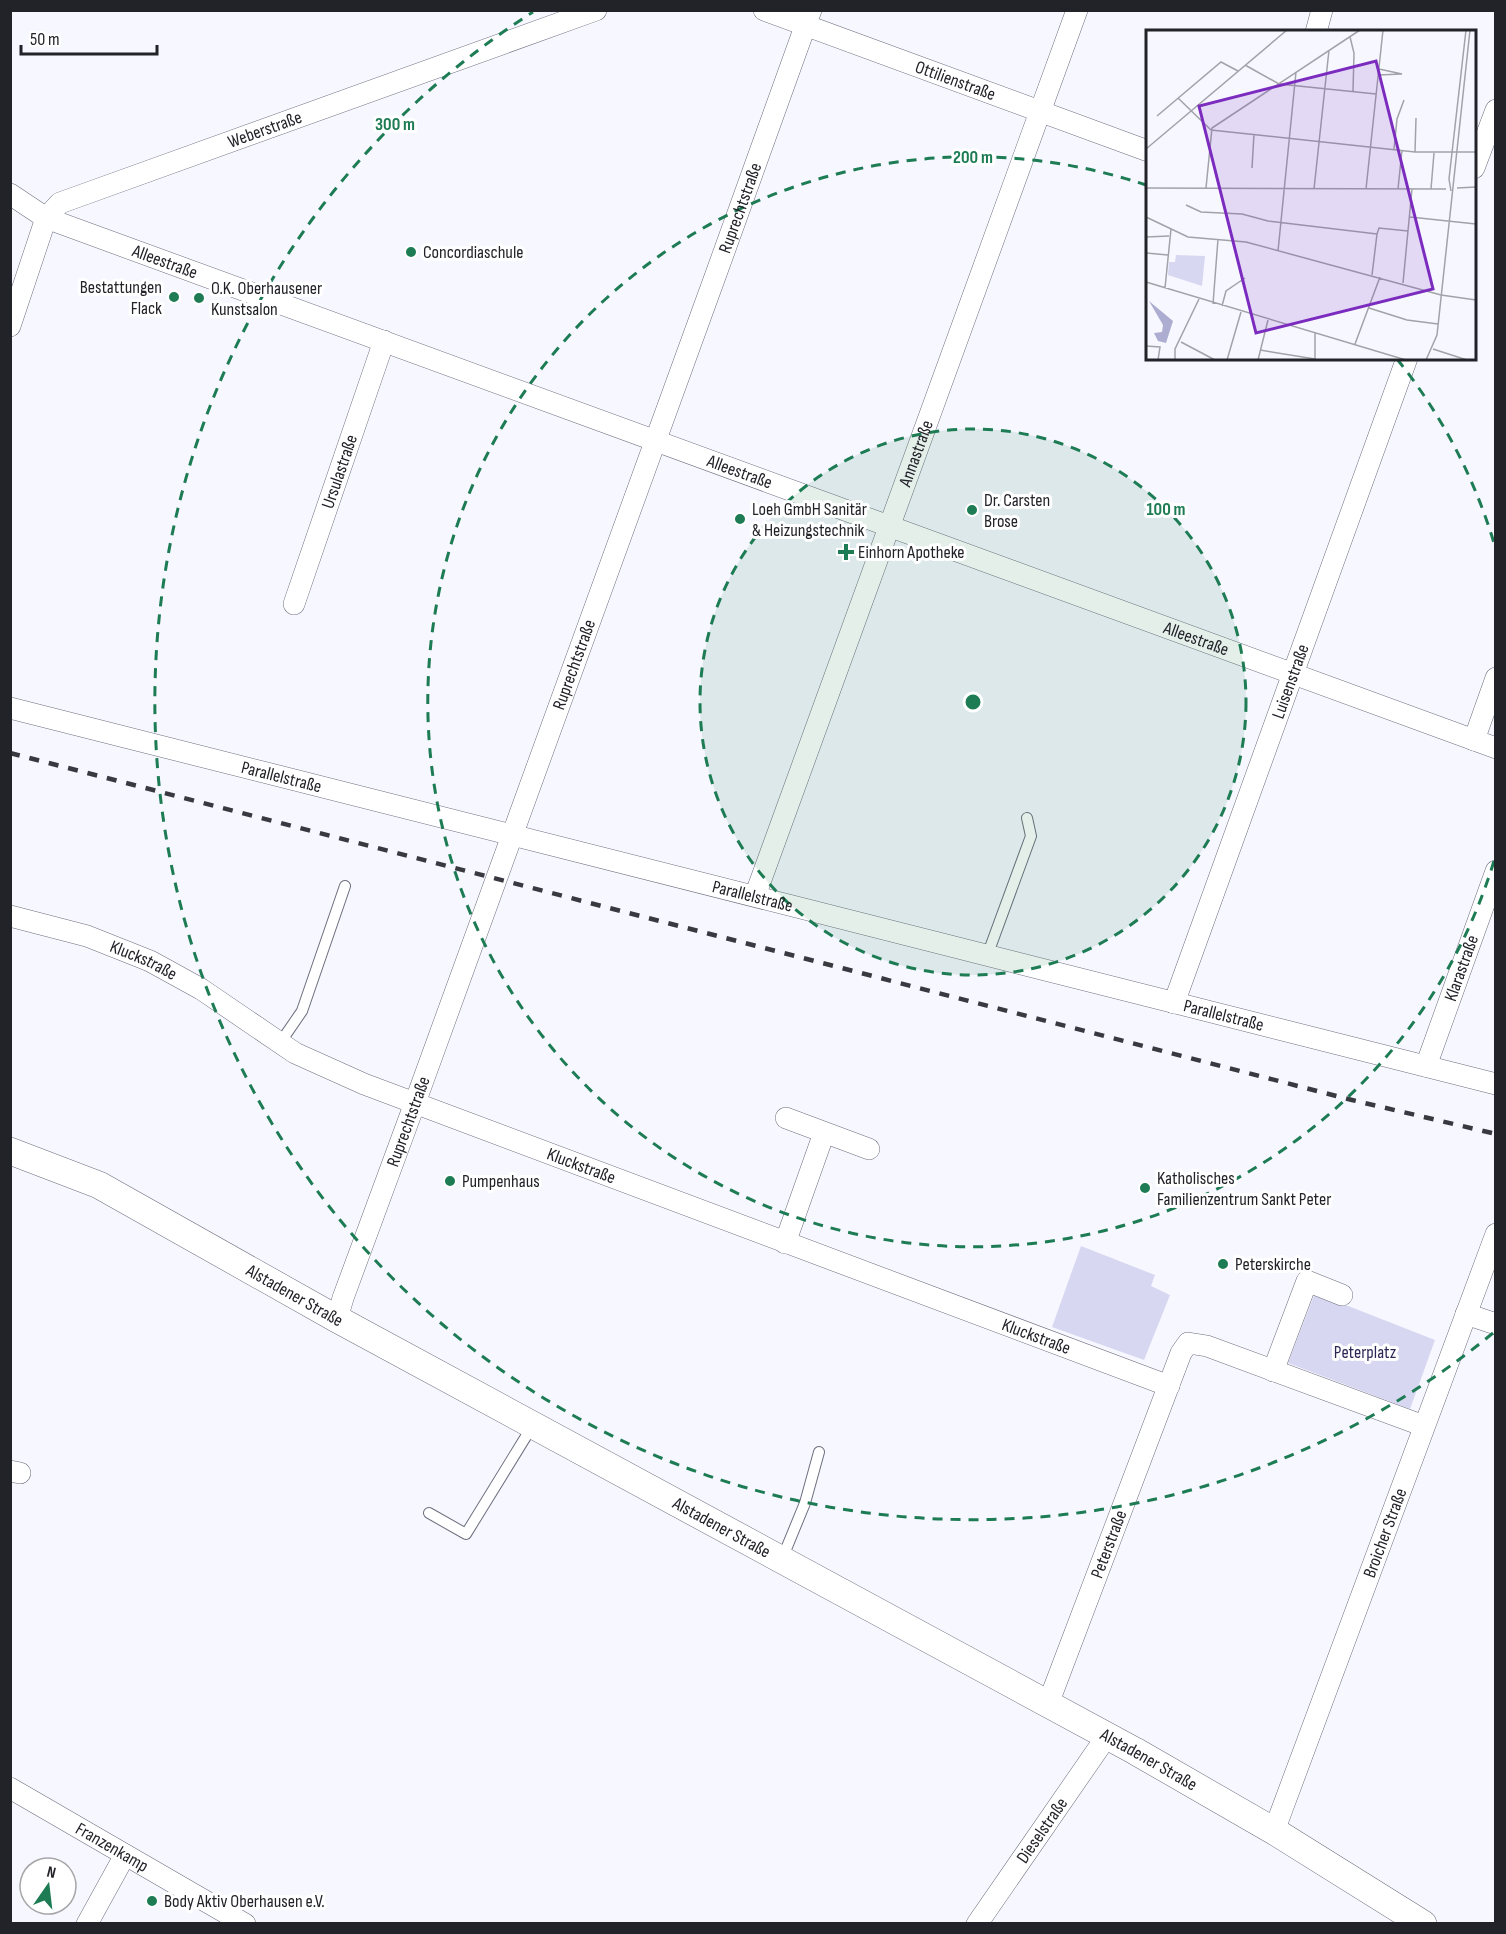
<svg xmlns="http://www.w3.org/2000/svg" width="1506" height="1934" font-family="'Sofia Sans Condensed',sans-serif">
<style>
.green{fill:#d7d7f2}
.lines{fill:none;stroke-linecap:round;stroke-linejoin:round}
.service-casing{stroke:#6e6f7f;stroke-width:12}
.minor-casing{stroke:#6e6f7f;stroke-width:22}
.tertiary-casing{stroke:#6e6f7f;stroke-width:28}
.service{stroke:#fff;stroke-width:10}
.minor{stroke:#fff;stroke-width:21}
.tertiary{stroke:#fff;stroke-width:27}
.rail{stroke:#393940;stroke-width:4.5;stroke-dasharray:10 10;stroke-linecap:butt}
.ring{fill:none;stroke:#1d7c54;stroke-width:3;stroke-dasharray:10 8}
.poi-dot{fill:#1d7c54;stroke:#fff;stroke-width:2}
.labels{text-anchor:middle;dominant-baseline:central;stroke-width:6;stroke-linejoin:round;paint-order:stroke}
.street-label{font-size:18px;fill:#222229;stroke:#fff}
.poi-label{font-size:18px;fill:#222229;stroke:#fff;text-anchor:start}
.park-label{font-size:18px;fill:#2c2756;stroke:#fff}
.inset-road{fill:none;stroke:#a2a2a9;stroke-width:1.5}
.view{fill:#7b2cbf;fill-opacity:0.15;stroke:#7b2cbf;stroke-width:3}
.inset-edge{fill:none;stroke:#222229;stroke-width:3}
.centre{fill:#1d7c54;stroke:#fff;stroke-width:3}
.ring-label{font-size:18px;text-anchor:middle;font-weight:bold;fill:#1d7c54;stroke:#fff;stroke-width:6;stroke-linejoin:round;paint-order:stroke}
</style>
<rect width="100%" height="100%" fill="#f7f7ff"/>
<!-- green -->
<g class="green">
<path d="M1081,1246L1155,1275L1151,1286L1170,1295L1144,1360L1052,1327Z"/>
<path d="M1315,1293L1435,1340L1410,1409L1288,1363Z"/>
</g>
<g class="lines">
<defs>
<g id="service">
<path d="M987,956L1031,836L1027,818"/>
<path d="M280,1043L302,1011L345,886"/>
<path d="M429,1513L466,1534L533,1425"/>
<path d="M782,1559L805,1503L819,1452"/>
</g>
<g id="minor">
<path id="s1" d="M764,10L1148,151"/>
<path d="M1316,32L1322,10"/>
<path d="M1474,168L1496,110"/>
<path id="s2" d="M10,194L46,218L1496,748"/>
<path id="s3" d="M10,326L46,218L60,203L596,10"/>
<path id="s4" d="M294,604L384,341"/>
<path id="s5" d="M10,708L1496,1084"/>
<path d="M1474,740L1496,678"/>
<path id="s6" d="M755,896L1077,10"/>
<path id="s7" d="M10,916L87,936L150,961L201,989L295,1053L364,1084L1169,1386"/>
<path id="s8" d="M1174,1003L1407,358"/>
<path id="s9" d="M1426,1066L1496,871"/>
<path d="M786,1118L869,1149"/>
<path d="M785,1243L824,1133"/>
<path d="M1466,1314L1496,1324"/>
<path id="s10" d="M337,1319L343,1298C471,954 593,608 720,263C751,179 780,94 811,10"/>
<path d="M1273,1371L1307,1281L1342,1295"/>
<path d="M10,1471L20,1473"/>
<path id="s11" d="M1048,1704L1181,1353L1188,1343L1207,1346L1424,1426"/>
<path id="s12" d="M10,1788L245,1924"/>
<path id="s13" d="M1274,1831L1496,1234"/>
<path d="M87,1924L125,1855"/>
<path id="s14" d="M977,1924L1107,1736"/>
</g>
<g id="tertiary">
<path id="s15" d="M10,1151L99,1185L337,1319L1135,1751L1274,1831L1423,1924"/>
</g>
</defs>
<!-- service casing -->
<use href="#service" class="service-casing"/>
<!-- minor casing -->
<use href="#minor" class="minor-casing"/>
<!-- tertiary casing -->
<use href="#tertiary" class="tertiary-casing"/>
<!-- service -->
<use href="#service" class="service"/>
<!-- minor -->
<use href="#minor" class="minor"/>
<!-- tertiary -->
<use href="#tertiary" class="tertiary"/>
<!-- rail -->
<path class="rail" d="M10,753L1352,1100L1496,1134"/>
</g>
<!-- distance rings -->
<circle cx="973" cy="702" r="273" fill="#1d7c54" fill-opacity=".12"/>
<g class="ring">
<circle cx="973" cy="702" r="273"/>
<path d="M1494 861A545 545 0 1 1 1146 185M1397 359A545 545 0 0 1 1494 543"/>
<path d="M1493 1333A818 818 0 1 1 533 12"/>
</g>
<!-- markers -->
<g class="poi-dot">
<circle cx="411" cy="252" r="6"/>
<circle cx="174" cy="297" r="6"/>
<circle cx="199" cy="298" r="6"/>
<circle cx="972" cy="510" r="6"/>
<circle cx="740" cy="519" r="6"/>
<path d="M843 543h6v6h6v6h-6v6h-6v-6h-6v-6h6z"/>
<circle cx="450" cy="1181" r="6"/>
<circle cx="1145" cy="1188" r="6"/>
<circle cx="1223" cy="1264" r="6"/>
<circle cx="152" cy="1901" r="6"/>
</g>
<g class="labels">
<!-- street labels -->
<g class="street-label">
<text stroke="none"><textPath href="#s1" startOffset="204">Ottilienstraße</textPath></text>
<text stroke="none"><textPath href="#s3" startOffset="352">Weberstraße</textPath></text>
<text stroke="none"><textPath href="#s10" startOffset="1182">Ruprechtstraße</textPath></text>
<text stroke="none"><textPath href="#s2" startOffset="170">Alleestraße</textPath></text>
<text stroke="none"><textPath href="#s6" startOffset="471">Annastraße</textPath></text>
<text stroke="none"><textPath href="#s2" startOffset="782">Alleestraße</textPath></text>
<text stroke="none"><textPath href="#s4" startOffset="140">Ursulastraße</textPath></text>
<text stroke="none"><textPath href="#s2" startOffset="1268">Alleestraße</textPath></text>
<text stroke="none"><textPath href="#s10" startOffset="696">Ruprechtstraße</textPath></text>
<text stroke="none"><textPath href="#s8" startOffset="342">Luisenstraße</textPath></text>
<text stroke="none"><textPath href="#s5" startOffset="280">Parallelstraße</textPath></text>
<text stroke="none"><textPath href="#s5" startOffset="766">Parallelstraße</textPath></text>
<text stroke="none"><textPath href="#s7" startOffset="141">Kluckstraße</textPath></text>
<text stroke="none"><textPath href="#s9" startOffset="104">Klarastraße</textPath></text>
<text stroke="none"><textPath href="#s5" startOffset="1252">Parallelstraße</textPath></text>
<text stroke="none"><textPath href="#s10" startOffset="210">Ruprechtstraße</textPath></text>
<text stroke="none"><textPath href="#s7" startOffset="627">Kluckstraße</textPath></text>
<text stroke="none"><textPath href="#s15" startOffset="320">Alstadener Straße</textPath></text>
<text stroke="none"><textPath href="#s7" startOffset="1113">Kluckstraße</textPath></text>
<text stroke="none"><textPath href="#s15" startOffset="806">Alstadener Straße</textPath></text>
<text stroke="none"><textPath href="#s13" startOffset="318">Broicher Straße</textPath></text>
<text stroke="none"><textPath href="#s11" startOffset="171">Peterstraße</textPath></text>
<text stroke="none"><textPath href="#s15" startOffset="1292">Alstadener Straße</textPath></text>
<text stroke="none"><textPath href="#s14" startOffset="114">Dieselstraße</textPath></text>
<text stroke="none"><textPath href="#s12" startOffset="118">Franzenkamp</textPath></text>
</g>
<!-- poi labels -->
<g class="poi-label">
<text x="423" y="252">Concordiaschule</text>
<text x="162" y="287" text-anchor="end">Bestattungen<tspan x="162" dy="21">Flack</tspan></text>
<text x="211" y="288">O.K. Oberhausener<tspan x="211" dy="21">Kunstsalon</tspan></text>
<text x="984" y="500">Dr. Carsten<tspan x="984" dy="21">Brose</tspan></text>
<text x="752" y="509">Loeh GmbH Sanitär<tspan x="752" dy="21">&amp; Heizungstechnik</tspan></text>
<text x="858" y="552">Einhorn Apotheke</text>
<text x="1157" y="1178">Katholisches<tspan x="1157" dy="21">Familienzentrum Sankt Peter</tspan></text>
<text x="462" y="1181">Pumpenhaus</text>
<text x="1235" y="1264">Peterskirche</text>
<text x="164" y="1901">Body Aktiv Oberhausen e.V.</text>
</g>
<!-- park labels -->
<g class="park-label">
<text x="1365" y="1352">Peterplatz</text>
</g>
</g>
<!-- overview -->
<g transform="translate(1146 30)">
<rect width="330" height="330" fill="#f7f7ff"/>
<path d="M30,225L59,226L56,256L22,245L23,232H29Z" fill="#d7d7f2"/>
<path d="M3,271L27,291L20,313L12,311L8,303L16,302L17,295Z" fill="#adadd1"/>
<path class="inset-road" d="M204,7L208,23L207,61M99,35L133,54L230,64M232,45L256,44L233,39M32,68L65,100L269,122H330M11,86L75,32L92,41M0,119L141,0M248,119L251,89L258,70M269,122L270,88M106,138L108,104M0,158L300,159M60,158L66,98L214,0M311,158L330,157M168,159L183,20M220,159L237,0M252,159L256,120M285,159L288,123M305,161L303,149L320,0M40,175L55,182L96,184L122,191L231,204M0,187L42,207L100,212L295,265L330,270M264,187L330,194M231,204L233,198L262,201M0,207L23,206M132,221L150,42M0,223L22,225M226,245L231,204M0,252L260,330M257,253L266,159M19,258L25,199M67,274L72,209M76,276L80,261L99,248M223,278L261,290L292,294M35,312L69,330M209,314L234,247M0,316L14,317L12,330M287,319L321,330M114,320L169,329M29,330V319L53,269M81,330L95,282M112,330L122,290M169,330V303M280,330L291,305L324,0"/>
<path class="view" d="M230,31L287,259L110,303L53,76Z"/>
<rect width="330" height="330" class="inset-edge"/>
</g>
<circle cx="973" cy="702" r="9" class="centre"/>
<g class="ring-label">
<text x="395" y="130">300 m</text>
<text x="973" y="163">200 m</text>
<text x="1166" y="515">100 m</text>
</g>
<!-- border -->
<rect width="1506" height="1934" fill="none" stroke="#222229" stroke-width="24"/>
<!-- north arrow -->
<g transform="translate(48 1886) rotate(14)"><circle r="28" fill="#ffffff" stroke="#a7a7a9" stroke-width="1.5"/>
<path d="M0-4.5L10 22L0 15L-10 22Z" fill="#1d7c54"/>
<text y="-9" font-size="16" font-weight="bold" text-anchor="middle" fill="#222229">N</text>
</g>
<!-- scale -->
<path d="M21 45v9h136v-9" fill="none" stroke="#222229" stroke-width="3"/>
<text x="30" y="45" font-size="18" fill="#222229" stroke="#ffffff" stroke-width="4.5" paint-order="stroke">50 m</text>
</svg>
